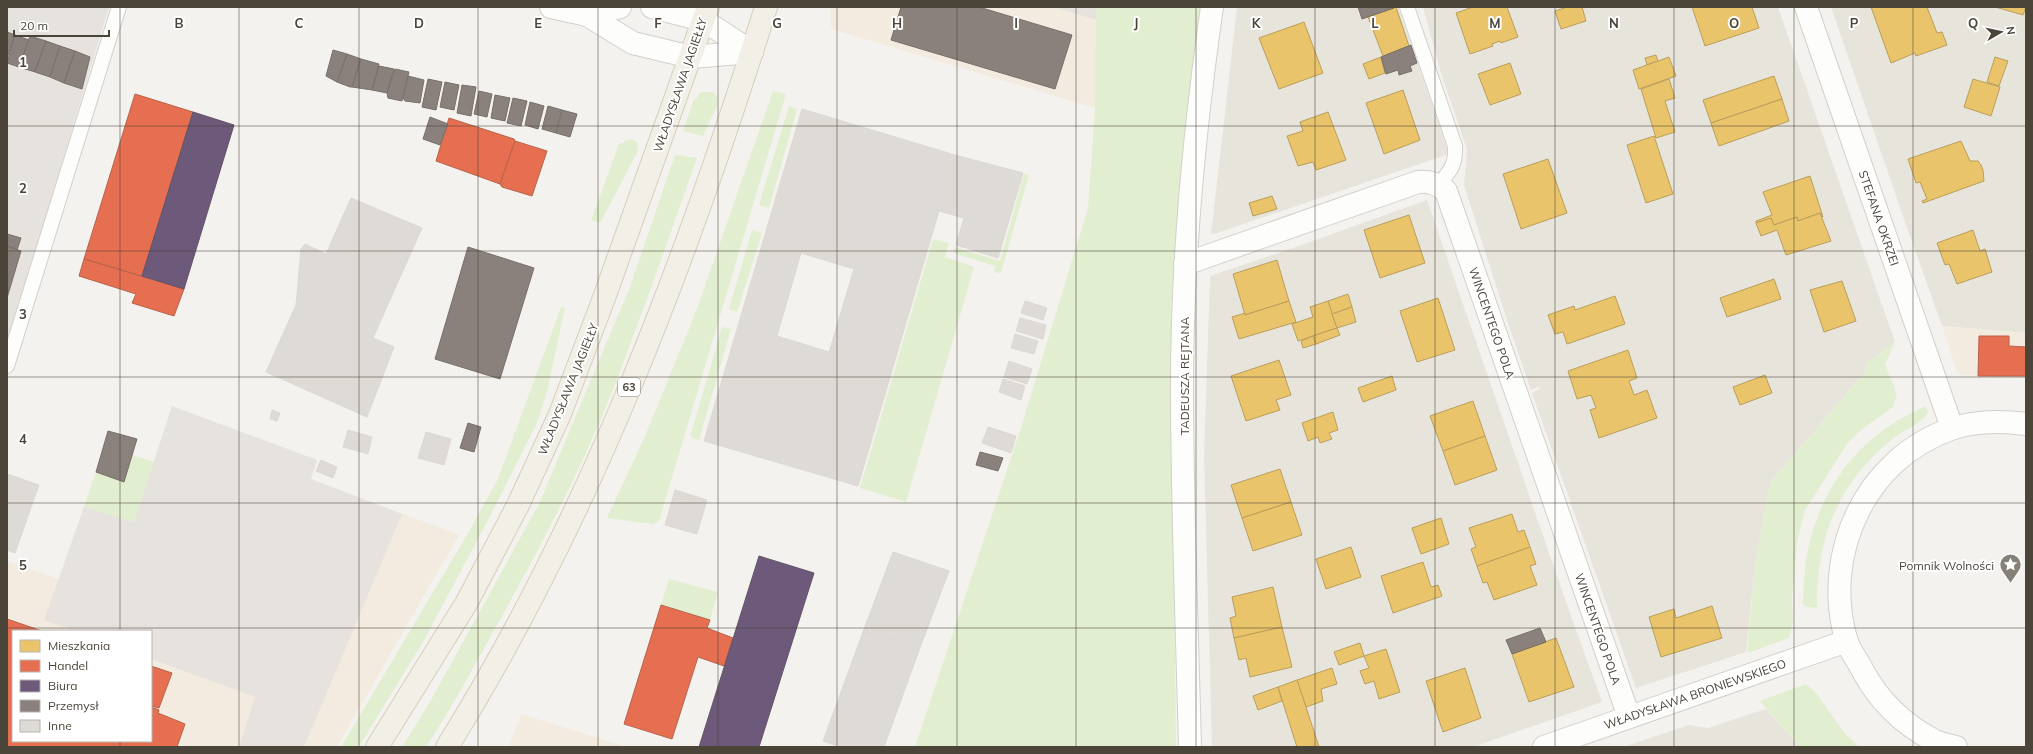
<svg xmlns="http://www.w3.org/2000/svg" width="2033" height="754" font-family="Mulish,sans-serif">
<style>
.residential{fill:#e7e4dc}
.commercial{fill:#f3ebdf;fill-rule:evenodd}
.industrial{fill:#e6e2de}
.green{fill:#e1eecf}
.parking{fill:#e6e3df}
.homes{fill:#e9c46a;stroke:#ba9e5b}
.shops{fill:#e76f51;stroke:#b8624a}
.offices{fill:#6d597a;stroke:#635366}
.industry{fill:#8a817c;stroke:#776f68}
.building{fill:#dedbd6;stroke:#dcd9d4;fill-rule:evenodd}
.lines{fill:none;stroke-linecap:round;stroke-linejoin:round}
.service-casing{stroke:#d2d0cb;stroke-width:16}
.minor-casing{stroke:#d2d0cb;stroke-width:24}
.primary-casing{stroke:#d6cebb;stroke-width:24}
.service{stroke:#fdfdfc;stroke-width:14}
.minor{stroke:#fdfdfc;stroke-width:22}
.primary{stroke:#f2efe6;stroke-width:22}
.grid{fill:none;stroke:#4b4439;stroke-width:1;stroke-opacity:0.55}
.labels{text-anchor:middle;dominant-baseline:central;stroke-width:4;stroke-linejoin:round;paint-order:stroke}
.shield{fill:#fff;stroke:#817c74;stroke-width:1}
.shield-label{font-size:11px;font-weight:bold;fill:#4b4439}
.street-label{font-size:12px;fill:#4b4439;stroke:#fff}
.poi-label{font-size:12px;fill:#4b4439;stroke:#fff;text-anchor:end}
.grid-label{font-size:13px;text-anchor:middle;font-weight:bold;fill:#4b4439;stroke:#fff;stroke-width:4;stroke-linejoin:round;paint-order:stroke}
</style>
<rect width="100%" height="100%" fill="#f4f2ee"/>
<!-- residential -->
<g class="residential">
<path d="M1237,7H1398L1449,154L1211,235Z"/>
<path d="M1423,7H1778L1895,342L1866,364L1867,370L1770,483L1755,564L1746,652L1636,688L1532,393L1540,389L1539,387L1531,390L1509,326L1464,185L1467,149L1441,73Z"/>
<path d="M1831,7H2026V333L1942,326L1904,219Z"/>
<path d="M1427,200L1565,599L1602,702L1473,747H1212L1204,457L1210,276L1293,248Z"/>
<path d="M1766,709L1800,747H1623L1689,725L1708,728Z"/>
</g>
<!-- commercial -->
<g class="commercial">
<path d="M830,7H1053L1097,20L1095,108L831,29Z"/>
<path d="M1942,326L2026,333V378L1963,375L1957,372Z"/>
<path d="M172,406L317,460L311,479L459,535L337,747H7V561L59,579L96,472L124,482L132,455L154,462ZM13,631H151V741H13Z"/>
<path d="M521,714L544,721L627,747H509Z"/>
</g>
<!-- industrial -->
<g class="industrial">
<path d="M7,7H109L7,345Z"/>
<path d="M1053,7H1096L1097,20Z"/>
</g>
<!-- green -->
<g class="green">
<path d="M1096,7H1202L1189,90L1171,307L1176,747H915L1020,431L1088,208L1095,108Z"/>
<path d="M773,91L786,94L659,521L653,524L607,518L646,434L697,309Z"/>
<path d="M701,92H713L718,98L717,106L703,136L683,131L693,102Z"/>
<path d="M789,106L797,109L769,208L759,205Z"/>
<path d="M631,139L637,142L638,151L600,223L591,220L619,144Z"/>
<path d="M675,155L697,158C666,246 636,333 601,419C571,489 535,557 498,623C475,665 452,707 426,747H402L430,702L539,504L630,287Z"/>
<path d="M1024,174L1029,175L1001,273L994,272L995,266L953,253L955,247L1000,261Z"/>
<path d="M752,230L762,233L737,312L729,309Z"/>
<path d="M933,239L949,243L945,257L974,267L906,502L860,488Z"/>
<path d="M561,307L565,308L547,392L537,423L486,524L423,642L360,745L359,747H341L467,535L498,479Z"/>
<path d="M722,327L731,329L699,440L691,437V434Z"/>
<path d="M1895,342L1885,364L1897,395L1893,407L1861,430L1847,444L1805,510L1797,543L1792,599L1793,622L1789,638L1747,653L1755,564L1770,483L1867,370L1866,364Z"/>
<path d="M1926,406L1928,411L1926,416C1916,426 1902,431 1891,440C1837,484 1816,540 1817,608L1807,607L1803,604C1804,586 1804,566 1808,549C1823,482 1863,433 1926,406Z"/>
<path d="M132,455L154,462L134,522L84,507L96,472L124,482Z"/>
<path d="M669,579L718,592L710,620L661,605Z"/>
<path d="M1806,684L1817,694L1842,730L1859,747H1800L1760,701Z"/>
</g>
<!-- parking -->
<path class="parking" d="M172,406L317,460L311,479L402,514L304,747H239L255,697L151,659V631H75L44,620L84,507L134,522Z"/>
<!-- homes -->
<g class="homes">
<path d="M1396,7L1409,46L1383,56L1368,17Z"/>
<path d="M1473,7H1507L1518,37L1501,43L1500,41L1492,44L1493,46L1470,54L1456,13Z"/>
<path d="M1567,7H1582L1586,21L1561,29L1555,11Z"/>
<path d="M1692,7H1752L1759,28L1705,46Z"/>
<path d="M1871,7H1927L1937,33L1942,32L1947,45L1916,56L1915,53L1891,63Z"/>
<path d="M1995,7H2026L2023,15Z"/>
<path d="M1304,22L1323,73L1279,89L1259,38Z"/>
<path d="M1656,55L1658,61L1647,65L1645,58Z"/>
<path d="M1381,57L1385,73L1369,79L1363,64Z"/>
<path d="M1669,57L1676,76L1639,89L1633,70Z"/>
<path d="M1995,57L2008,61L1999,86L1987,82Z"/>
<path d="M1510,63L1521,94L1490,105L1478,74Z"/>
<path d="M1774,76L1782,99L1711,123L1703,100Z"/>
<path d="M1669,79L1675,98L1665,101L1675,132L1656,138L1641,89Z"/>
<path d="M1973,79L2000,87L1991,116L1964,107Z"/>
<path d="M1403,90L1420,140L1384,154L1366,103Z"/>
<path d="M1782,99L1789,121L1719,146L1711,123Z"/>
<path d="M1328,112L1346,160L1316,170L1313,162L1298,166L1287,136L1303,131L1300,122Z"/>
<path d="M1654,136L1673,194L1646,203L1627,145Z"/>
<path d="M1961,141L1970,161H1978L1981,165L1983,170L1984,181L1923,203L1922,201L1927,199L1920,182L1916,183L1908,159Z"/>
<path d="M1548,159L1567,213L1521,229L1503,174Z"/>
<path d="M1810,176L1823,217L1820,213L1798,221L1797,217L1774,225L1771,218L1756,223V221L1772,215L1763,192Z"/>
<path d="M1272,196L1277,209L1253,216L1249,203Z"/>
<path d="M1820,213L1831,241L1786,255L1777,230L1761,236L1756,223L1771,218L1774,225L1797,217L1798,221Z"/>
<path d="M1409,215L1425,263L1380,278L1364,230Z"/>
<path d="M1973,230L1980,251L1985,249L1992,272L1957,284L1949,264L1945,265L1937,243Z"/>
<path d="M1277,260L1289,301L1245,315L1233,274Z"/>
<path d="M1774,279L1781,299L1727,317L1720,298Z"/>
<path d="M1842,281L1856,321L1824,332L1810,290Z"/>
<path d="M1348,294L1352,307L1332,314L1328,301Z"/>
<path d="M1615,296L1625,324L1567,344L1563,332L1555,334L1548,315L1574,306L1575,310Z"/>
<path d="M1438,298L1455,350L1417,362L1400,311Z"/>
<path d="M1289,301L1296,322L1239,339L1232,317L1245,313V315Z"/>
<path d="M1328,301L1337,328L1298,341L1292,324L1313,317L1310,307Z"/>
<path d="M1352,307L1356,322L1337,328L1332,314Z"/>
<path d="M1337,328L1340,335L1316,344L1313,336Z"/>
<path d="M1313,336L1316,344L1303,348L1301,341Z"/>
<path d="M1628,350L1637,378L1629,381L1634,395L1647,390L1657,418L1599,438L1590,410L1596,408L1591,395L1577,399L1568,371Z"/>
<path d="M1279,360L1291,395L1276,400L1280,410L1246,421L1231,376Z"/>
<path d="M1765,375L1772,393L1740,405L1733,387Z"/>
<path d="M1392,376L1396,390L1363,402L1358,388Z"/>
<path d="M1473,401L1485,436L1443,451L1430,416Z"/>
<path d="M1333,412L1338,430L1329,433L1332,439L1320,443L1318,437L1308,441L1302,423Z"/>
<path d="M1485,436L1497,470L1455,485L1443,451Z"/>
<path d="M1280,469L1291,502L1242,518L1231,485Z"/>
<path d="M1291,502L1302,535L1253,551L1242,518Z"/>
<path d="M1512,514L1518,532L1524,530L1530,547L1477,566L1471,549L1476,547L1469,528Z"/>
<path d="M1441,518L1449,544L1421,554L1412,528Z"/>
<path d="M1351,547L1361,577L1326,589L1316,559Z"/>
<path d="M1530,547L1536,564L1530,566L1537,585L1494,600L1487,582L1483,583L1477,566Z"/>
<path d="M1423,562L1431,587L1438,585L1442,596L1393,613L1381,576Z"/>
<path d="M1273,587L1282,627L1234,638L1230,618L1236,616L1232,597Z"/>
<path d="M1712,606L1722,638L1661,657L1649,617L1674,609L1676,618Z"/>
<path d="M1282,627L1292,667L1250,677L1246,658L1239,660L1234,638Z"/>
<path d="M1556,638L1574,687L1529,702L1512,654Z"/>
<path d="M1360,643L1364,656L1339,665L1334,652Z"/>
<path d="M1386,649L1400,692L1379,699L1374,681L1365,684L1360,671L1369,668L1364,656Z"/>
<path d="M1332,668L1337,684L1321,689L1323,701L1306,707L1297,680Z"/>
<path d="M1465,668L1481,718L1443,732L1426,681Z"/>
<path d="M1297,680L1306,707L1319,747H1297L1278,687Z"/>
<path d="M1278,687L1282,701L1258,710L1253,696Z"/>
</g>
<!-- shops -->
<g class="shops">
<path d="M135,94L193,112L142,276L84,259Z"/>
<path d="M449,118L514,139L515,141L500,184L436,161Z"/>
<path d="M515,141L547,151L532,196L502,187L500,184Z"/>
<path d="M84,259L184,289L174,316L132,303L136,294L79,276Z"/>
<path d="M1979,336H2009V346L2026,347V376H1978Z"/>
<path d="M661,605L710,620L707,628L733,638L724,666L698,657L672,739L624,724Z"/>
<path d="M7,619L42,631H13V741H151V707L159,710L158,713L185,724L177,747H7Z"/>
<path d="M151,666L172,673L159,708L151,706Z"/>
</g>
<!-- offices -->
<g class="offices">
<path d="M193,112L234,125L184,289L142,276Z"/>
<path d="M759,556L814,573L759,747H699Z"/>
</g>
<!-- industry -->
<g class="industry">
<path d="M901,7H979L1072,35L1055,89L891,40Z"/>
<path d="M1358,7H1393L1394,8L1362,19Z"/>
<path d="M7,32L15,35L7,58Z"/>
<path d="M15,35L29,40L19,67L7,63Z"/>
<path d="M30,36L46,41L35,72L19,67Z"/>
<path d="M46,41L60,46L50,77L35,72Z"/>
<path d="M1411,45L1417,63L1410,66L1412,71L1399,75L1398,70L1386,74L1381,57Z"/>
<path d="M60,46L75,51L64,83L50,77Z"/>
<path d="M333,50L347,54L337,82L326,76Z"/>
<path d="M75,51L90,57L82,89L64,83Z"/>
<path d="M347,54L361,59L352,87H350L337,82Z"/>
<path d="M361,59L379,64L372,90L352,87Z"/>
<path d="M379,66L394,69L387,93L372,90Z"/>
<path d="M395,69L409,72L402,101L388,98L387,93Z"/>
<path d="M408,76L424,80L420,103L405,101L403,98Z"/>
<path d="M428,79L442,82L436,110L422,107Z"/>
<path d="M445,82L459,85L454,110L440,107Z"/>
<path d="M462,85L476,87L471,116L457,113Z"/>
<path d="M479,91L492,94L487,117L474,114Z"/>
<path d="M495,95L510,98L505,121L491,118Z"/>
<path d="M513,98L527,101L521,126L507,123Z"/>
<path d="M530,102L544,106L538,129L525,125Z"/>
<path d="M548,106L562,110L556,133L542,129Z"/>
<path d="M562,110L577,114L570,137L556,133Z"/>
<path d="M430,117L448,124L440,145L423,139Z"/>
<path d="M7,234L21,238L17,250L7,246Z"/>
<path d="M7,246L21,251L7,298Z"/>
<path d="M468,247L534,268L500,379L435,359Z"/>
<path d="M468,423L481,427L474,452L460,448Z"/>
<path d="M108,431L137,439L124,482L96,472Z"/>
<path d="M980,452L1003,458L998,471L976,465Z"/>
<path d="M1540,628L1546,642L1512,654L1506,640Z"/>
</g>
<!-- building -->
<g class="building">
<path d="M802,109L955,155L1023,173L998,258L956,245L964,218L939,211L858,486L704,441ZM801,253L854,269L829,352L777,336Z"/>
<path d="M351,198L422,228L373,338L394,347L367,417L266,372L296,305L301,249L305,244L326,254Z"/>
<path d="M1025,301L1047,308L1043,320L1021,313Z"/>
<path d="M1020,318L1046,325L1043,339L1016,331Z"/>
<path d="M1015,334L1038,341L1034,354L1011,348Z"/>
<path d="M1009,361L1032,369L1027,384L1004,377Z"/>
<path d="M1003,379L1025,386L1021,400L999,392Z"/>
<path d="M272,410L280,413L277,421L270,419Z"/>
<path d="M988,427L1016,436L1011,453L982,443Z"/>
<path d="M348,430L372,437L368,454L343,447Z"/>
<path d="M426,432L451,439L444,465L418,458Z"/>
<path d="M321,460L337,467L333,478L316,471Z"/>
<path d="M7,474L39,485L15,553L7,550Z"/>
<path d="M675,490L707,500L697,534L665,525Z"/>
<path d="M893,552L949,571L921,645L863,632Z"/>
<path d="M863,632L921,645L884,747H840L823,741Z"/>
</g>
<g class="lines">
<defs>
<g id="service">
<path d="M1407,7L1455,146C1456,166 1450,171 1438,185"/>
<path d="M7,366L119,7"/>
</g>
<g id="minor">
<path d="M551,7L587,15L633,43L691,57L752,52"/>
<path d="M652,7L703,20L752,52"/>
<path d="M1806,7L1952,428"/>
<path d="M587,15L620,7"/>
<path d="M1185,264L1418,182C1430,181 1437,184 1446,191L1629,717"/>
<path d="M1190,747C1187,627 1182,506 1182,386C1182,259 1194,132 1212,7"/>
<path d="M1544,747L1847,641"/>
<path d="M1956,747C1949,745 1940,744 1933,740C1903,724 1879,701 1863,671C1858,661 1849,650 1846,639C1822,554 1865,459 1951,429C1974,421 2003,421 2026,424"/>
</g>
<g id="primary">
<path d="M377,747L467,602L518,505L560,414L604,298L708,7"/>
<path d="M447,747C589,519 686,263 766,7"/>
</g>
</defs>
<!-- service casing -->
<use href="#service" class="service-casing"/>
<!-- minor casing -->
<use href="#minor" class="minor-casing"/>
<!-- primary casing -->
<use href="#primary" class="primary-casing"/>
<!-- service -->
<use href="#service" class="service"/>
<!-- minor -->
<use href="#minor" class="minor"/>
<!-- primary -->
<use href="#primary" class="primary"/>
</g>
<!-- grid -->
<path class="grid" d="M120,7V631M239,7V747M359,7V747M478,7V747M598,7V747M718,7V747M837,7V747M957,7V747M1076,7V747M1196,7V747M1315,7V747M1435,7V747M1555,7V747M1674,7V747M1794,7V747M1913,7V747M7,126H2026M7,251H2026M7,377H2026M7,503H2026M7,628H2026M120,741V747"/>
<!-- icons -->
<defs>
<symbol id="sight-pin" viewBox="-11 -11 22 30"><path d="M0 17L-7.5 6A9.5 9.5 0 1 1 7.5 6Z" fill="#868178" stroke="#fff"/><path d="M0-6L1.8-2.2L6-1.7L2.9 1.2L3.7 5.4L0 3.3L-3.7 5.4L-2.9 1.2L-6-1.7L-1.8-2.2Z" fill="#fff"/></symbol>
</defs>
<g fill-rule="evenodd">
<use href="#sight-pin" x="1998" y="552" width="25" height="34"/>
</g>
<g class="labels">
<!-- shield labels -->
<rect class="shield" x="618" y="378" width="22" height="18" rx="3"/>
<g class="shield-label">
<text x="629" y="387">63</text>
</g>
<!-- street labels -->
<g class="street-label">
<text transform="translate(680 85) rotate(-71)">WŁADYSŁAWA JAGIEŁŁY</text>
<text transform="translate(1879 218) rotate(71)">STEFANA OKRZEI</text>
<text transform="translate(1492 323) rotate(71)">WINCENTEGO POLA</text>
<text transform="translate(1184 376) rotate(-90)">TADEUSZA REJTANA</text>
<text transform="translate(568 389) rotate(-68)">WŁADYSŁAWA JAGIEŁŁY</text>
<text transform="translate(1598 629) rotate(71)">WINCENTEGO POLA</text>
<text transform="translate(1695 694) rotate(-19)">WŁADYSŁAWA BRONIEWSKIEGO</text>
</g>
<!-- poi labels -->
<g class="poi-label">
<text x="1994" y="565">Pomnik Wolności</text>
</g>
</g>
<g class="grid-label">
<text x="179" y="28">B</text>
<text x="299" y="28">C</text>
<text x="419" y="28">D</text>
<text x="538" y="28">E</text>
<text x="658" y="28">F</text>
<text x="777" y="28">G</text>
<text x="897" y="28">H</text>
<text x="1016" y="28">I</text>
<text x="1136" y="28">J</text>
<text x="1256" y="28">K</text>
<text x="1375" y="28">L</text>
<text x="1495" y="28">M</text>
<text x="1614" y="28">N</text>
<text x="1734" y="28">O</text>
<text x="1854" y="28">P</text>
<text x="1973" y="28">Q</text>
<text x="23" y="67">1</text>
<text x="23" y="193">2</text>
<text x="23" y="319">3</text>
<text x="23" y="444">4</text>
<text x="23" y="570">5</text>
</g>
<!-- border -->
<rect width="2033" height="754" fill="none" stroke="#4b4439" stroke-width="16"/>
<!-- legend -->
<rect x="12" y="630" width="140" height="112" fill="#ffffff" stroke="#b7b4b0"/>
<rect x="20" y="640" width="20" height="12" fill="#e9c46a" stroke="#b7b4b0"/>
<text x="48" y="650" font-size="12" fill="#4b4439">Mieszkania</text>
<rect x="20" y="660" width="20" height="12" fill="#e76f51" stroke="#b7b4b0"/>
<text x="48" y="670" font-size="12" fill="#4b4439">Handel</text>
<rect x="20" y="680" width="20" height="12" fill="#6d597a" stroke="#b7b4b0"/>
<text x="48" y="690" font-size="12" fill="#4b4439">Biura</text>
<rect x="20" y="700" width="20" height="12" fill="#8a817c" stroke="#b7b4b0"/>
<text x="48" y="710" font-size="12" fill="#4b4439">Przemysł</text>
<rect x="20" y="720" width="20" height="12" fill="#dedbd6" stroke="#b7b4b0"/>
<text x="48" y="730" font-size="12" fill="#4b4439">Inne</text>
<!-- north arrow -->
<g transform="translate(2001 32) rotate(81)" stroke="#ffffff" stroke-width="3" paint-order="stroke">
<path d="M0-3L7 15L0 10L-7 15Z" fill="#4b4439"/>
<text y="-6" font-size="11" font-weight="bold" text-anchor="middle" fill="#4b4439">N</text>
</g>
<!-- scale -->
<path d="M14 30v6h95v-6" fill="none" stroke="#4b4439" stroke-width="2"/>
<text x="20" y="30" font-size="12" fill="#4b4439" stroke="#ffffff" stroke-width="3" paint-order="stroke">20 m</text>
</svg>
